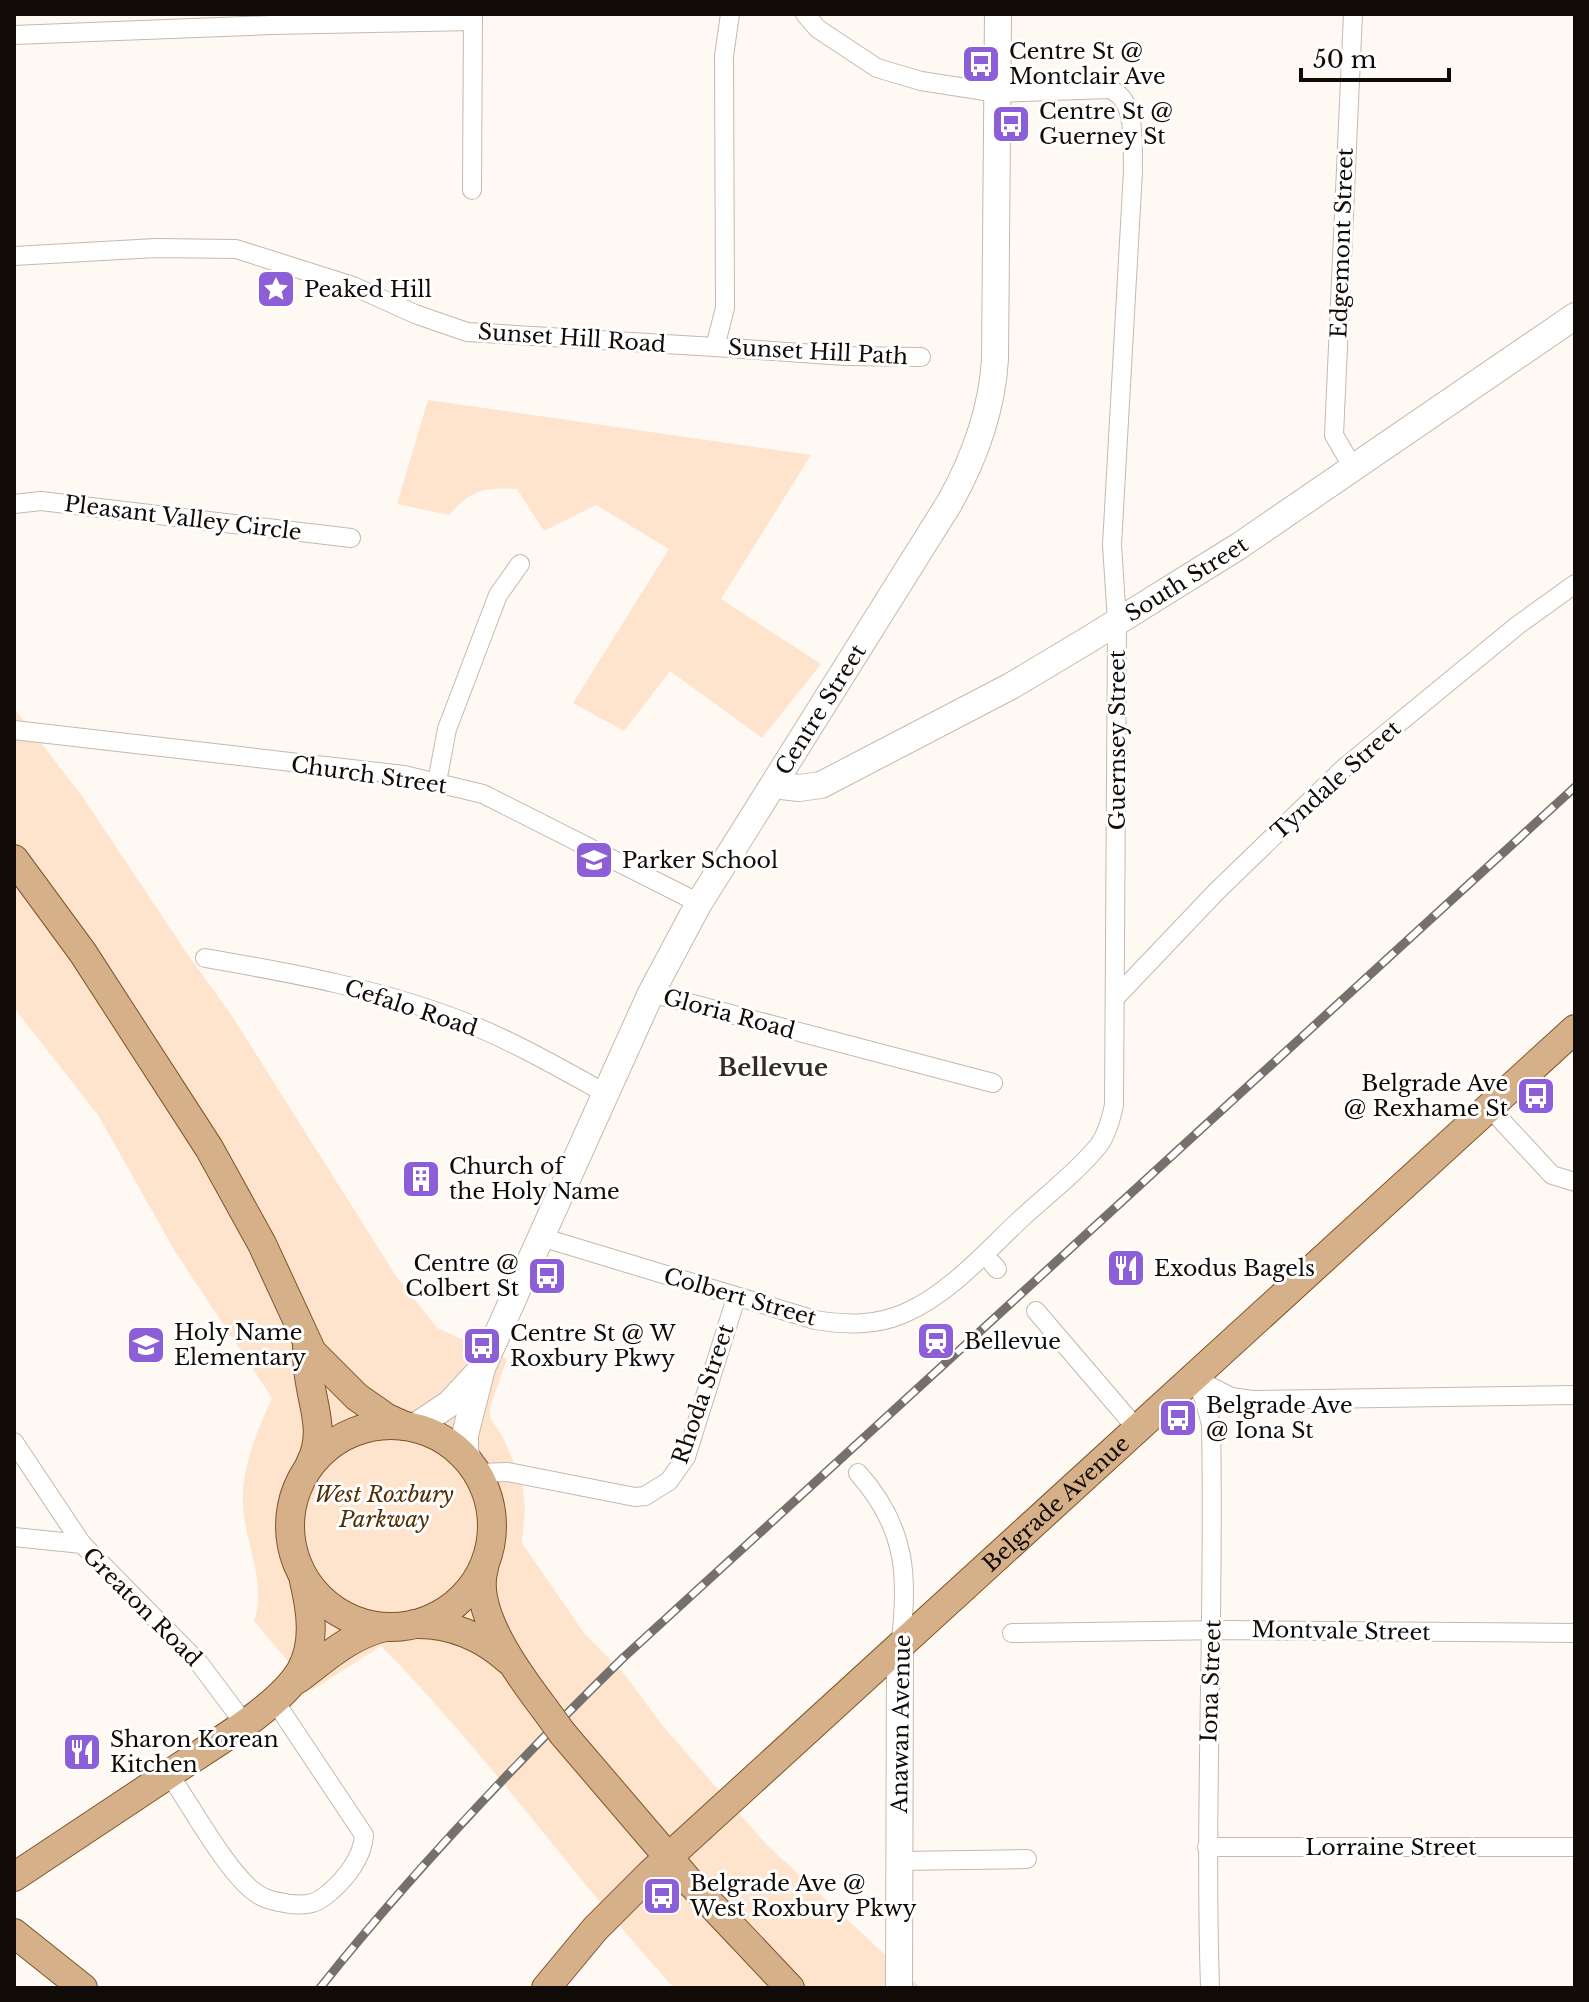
<svg xmlns="http://www.w3.org/2000/svg" width="1589" height="2002" font-family="'Libre Baskerville',serif">
<style>
.green{fill:#fee4cd}
.lines{fill:none;stroke-linecap:round;stroke-linejoin:round}
.street-casing{stroke:#c7b8ab;stroke-width:20}
.secondary-casing{stroke:#c7b8ab;stroke-width:28}
.primary-casing{stroke:#7f5428;stroke-width:30}
.street{stroke:#fff;stroke-width:18}
.secondary{stroke:#fff;stroke-width:26}
.primary{stroke:#d6b089;stroke-width:28}
.rail-casing{stroke:#75706b;stroke-width:9}
.rail{stroke:#fff;stroke-width:6;stroke-dasharray:18;stroke-linecap:butt}
.primary-bridge-casing{stroke:#7f5428;stroke-width:30;stroke-linecap:butt}
.primary-bridge{stroke:#d6b089;stroke-width:28}
.labels{text-anchor:middle;dominant-baseline:central;stroke-width:6;stroke-linejoin:round;paint-order:stroke}
.poi-label{font-size:22px;fill:#100b07;stroke:#fff;text-anchor:start}
.street-label{font-size:22px;fill:#100b07;stroke:#fff}
.park-label{font-size:22px;font-style:italic;fill:#532e02;stroke:#fff}
.neighbourhood-label{font-size:24px;font-weight:bold;fill:#372b21;stroke:#fff}
</style>
<rect width="100%" height="100%" fill="#fff9f3"/>
<!-- green -->
<g class="green">
<path d="M428,400L811,455L721,599L821,664L762,738L670,671L624,731L573,703L669,549L596,505L544,531L517,489C485,487 470,490 449,515L397,504Z"/>
<path d="M14,708L82,796L188,955L232,1016L396,1276L437,1328L507,1359L490,1407V1418L503,1437L522,1482L525,1510L522,1543L584,1633L625,1675L662,1725L765,1843L921,1988H674C573,1877 487,1753 381,1646L312,1690L254,1621C267,1581 245,1545 243,1505C241,1468 257,1431 272,1398L176,1253L98,1115L14,1008Z"/>
</g>
<g class="lines">
<defs>
<g id="street">
<path d="M14,35L272,25L473,21"/>
<path d="M472,190L473,14"/>
<path d="M14,256L156,248L236,249L353,286L415,314L467,332L715,347L725,308L724,56L730,14"/>
<path d="M715,347L845,356L921,357"/>
<path d="M1353,468L1334,435L1353,14"/>
<path d="M14,504L41,501L351,538"/>
<path d="M14,730L404,775L483,794L699,903"/>
<path d="M437,782L447,729L498,595L520,564"/>
<path d="M205,958C292,973 380,989 462,1021C511,1040 558,1067 605,1093"/>
<path d="M651,993L993,1083"/>
<path d="M1116,997L1216,892L1344,768L1518,625L1575,584"/>
<path d="M1489,1107L1552,1175L1575,1182"/>
<path d="M541,1237L815,1320C846,1325 876,1326 905,1313C951,1293 987,1250 1023,1217C1048,1194 1077,1172 1099,1145C1107,1134 1111,1119 1114,1105L1117,621L1112,545L1133,171C1132,146 1138,99 1109,89L998,93L921,81L877,68L818,29L805,14"/>
<path d="M992,1263L997,1269"/>
<path d="M1036,1311L1137,1429"/>
<path d="M1193,1377L1204,1399L1211,1424C1215,1612 1204,1800 1210,1988"/>
<path d="M1196,1379L1231,1397L1252,1400L1575,1395"/>
<path d="M14,1442L82,1544"/>
<path d="M478,1473L508,1472L635,1497L645,1496L669,1481L686,1457L736,1298"/>
<path d="M858,1473C907,1528 909,1578 900,1647"/>
<path d="M14,1537L82,1544L199,1663L244,1723"/>
<path d="M1012,1633L1225,1630L1575,1633"/>
<path d="M169,1774C190,1804 228,1874 256,1893C267,1901 279,1902 291,1904C308,1906 318,1903 330,1892C346,1878 363,1857 364,1835L274,1700"/>
<path d="M1207,1847H1575"/>
<path d="M899,1861L1027,1859"/>
</g>
<g id="secondary">
<path id="s1" d="M773,785L799,788L821,785L1011,686L1088,640L1239,546L1575,316"/>
<path d="M413,1428L449,1404L477,1374"/>
<path id="s2" d="M470,1463L465,1452V1435L482,1368L651,993L699,903L950,502C975,457 992,411 995,359L998,14"/>
<path d="M899,1988L900,1647"/>
</g>
<g id="primary">
<path d="M14,859L83,953L209,1148L262,1244L312,1352L357,1397L387,1418L405,1426"/>
<path d="M307,1344C307,1355 307,1366 309,1376C313,1408 326,1433 310,1464"/>
<circle cx="391" cy="1526" r="101"/>
<path d="M484,1568C471,1611 519,1675 544,1708"/>
<path d="M415,1624C450,1623 483,1637 508,1660"/>
<path d="M298,1679C326,1658 350,1635 385,1627"/>
<path d="M563,1734L687,1879L790,1988"/>
<path d="M14,1877C67,1842 119,1807 172,1772C209,1747 279,1708 301,1670C316,1643 311,1610 304,1581"/>
<path d="M14,1933L83,1988"/>
<path id="s3" d="M546,1988L595,1929L651,1873L1575,1029"/>
</g>
</defs>
<!-- street casing -->
<use href="#street" class="street-casing"/>
<!-- secondary casing -->
<use href="#secondary" class="secondary-casing"/>
<!-- primary casing -->
<use href="#primary" class="primary-casing"/>
<!-- street -->
<use href="#street" class="street"/>
<!-- secondary -->
<use href="#secondary" class="secondary"/>
<!-- primary -->
<use href="#primary" class="primary"/>
<defs>
<path id="rail" d="M320,1988C413,1871 516,1763 623,1658L1575,787"/>
</defs>
<!-- rail casing -->
<use href="#rail" class="rail-casing"/>
<!-- rail -->
<use href="#rail" class="rail"/>
<defs>
<path id="primary-bridge" d="M544,1708L563,1734"/>
</defs>
<!-- primary-bridge casing -->
<use href="#primary-bridge" class="primary-bridge-casing"/>
<!-- primary-bridge -->
<use href="#primary-bridge" class="primary-bridge"/>
</g>
<!-- icons -->
<defs>
<symbol id="bus-square" viewBox="-11 -11 22 22"><rect x="-9" y="-9" width="18" height="18" rx="4" fill="#8c5ed7" stroke="#fff"/><path d="M-5-6H5V4H4V6H2V4H-2V6H-4V4H-5ZM-3.5-4V0h7V-4ZM-3.5 1.2v1.5H-2V1.2ZM2 1.2v1.5H3.5V1.2Z" fill="#fff"/></symbol>
<symbol id="sight-square" viewBox="-11 -11 22 22"><rect x="-9" y="-9" width="18" height="18" rx="4" fill="#8c5ed7" stroke="#fff"/><path d="M0-6L1.8-2.2L6-1.7L2.9 1.2L3.7 5.4L0 3.3L-3.7 5.4L-2.9 1.2L-6-1.7L-1.8-2.2Z" fill="#fff"/></symbol>
<symbol id="school-square" viewBox="-11 -11 22 22"><rect x="-9" y="-9" width="18" height="18" rx="4" fill="#8c5ed7" stroke="#fff"/><path d="M0-5L7-2L0 1L-7-2ZM-4 1L0 2.5L4 1V4Q0 6-4 4Z" fill="#fff"/></symbol>
<symbol id="building-square" viewBox="-11 -11 22 22"><rect x="-9" y="-9" width="18" height="18" rx="4" fill="#8c5ed7" stroke="#fff"/><path d="M-4-6H4V6H1V3H-1V6H-4ZM-2.5-4.3h1.7v1.8h-1.7ZM.8-4.3h1.7v1.8H.8ZM-2.5-1h1.7V.8h-1.7ZM.8-1h1.7V.8H.8Z" fill="#fff"/></symbol>
<symbol id="restaurant-square" viewBox="-11 -11 22 22"><rect x="-9" y="-9" width="18" height="18" rx="4" fill="#8c5ed7" stroke="#fff"/><path d="M-5-6h1v4h1v-4h1v4h1v-4h1v5L-1.5 .5V6h-2V.5L-5-1ZM5-6V6H3V1.5H1.5Q1.5-4 5-6Z" fill="#fff"/></symbol>
<symbol id="station-square" viewBox="-11 -11 22 22"><rect x="-9" y="-9" width="18" height="18" rx="4" fill="#8c5ed7" stroke="#fff"/><path d="M-3-6H3Q5-6 5-4V2Q5 4 3 4L4.5 6H3L1.5 4h-3L-3 6H-4.5L-3 4Q-5 4-5 2V-4Q-5-6-3-6ZM-3.5-4v3h7v-3ZM-3.5 1v1.5H-2V1ZM2 1v1.5H3.5V1Z" fill="#fff"/></symbol>
</defs>
<g fill-rule="evenodd">
<use href="#bus-square" x="959" y="42" width="44" height="44"/>
<use href="#bus-square" x="989" y="102" width="44" height="44"/>
<use href="#sight-square" x="254" y="267" width="44" height="44"/>
<use href="#school-square" x="572" y="838" width="44" height="44"/>
<use href="#bus-square" x="1514" y="1074" width="44" height="44"/>
<use href="#building-square" x="399" y="1157" width="44" height="44"/>
<use href="#restaurant-square" x="1104" y="1246" width="44" height="44"/>
<use href="#bus-square" x="525" y="1254" width="44" height="44"/>
<use href="#station-square" x="914" y="1319" width="44" height="44"/>
<use href="#school-square" x="124" y="1323" width="44" height="44"/>
<use href="#bus-square" x="460" y="1324" width="44" height="44"/>
<use href="#bus-square" x="1156" y="1396" width="44" height="44"/>
<use href="#restaurant-square" x="60" y="1730" width="44" height="44"/>
<use href="#bus-square" x="640" y="1874" width="44" height="44"/>
</g>
<g class="labels">
<!-- poi labels -->
<g class="poi-label">
<text x="1009" y="51">Centre St @<tspan x="1009" dy="25">Montclair Ave</tspan></text>
<text x="1039" y="111">Centre St @<tspan x="1039" dy="25">Guerney St</tspan></text>
<text x="304" y="289">Peaked Hill</text>
<text x="622" y="860">Parker School</text>
<text x="1508" y="1083" text-anchor="end">Belgrade Ave<tspan x="1508" dy="25">@ Rexhame St</tspan></text>
<text x="449" y="1166">Church of<tspan x="449" dy="25">the Holy Name</tspan></text>
<text x="519" y="1263" text-anchor="end">Centre @<tspan x="519" dy="25">Colbert St</tspan></text>
<text x="1154" y="1268">Exodus Bagels</text>
<text x="174" y="1332">Holy Name<tspan x="174" dy="25">Elementary</tspan></text>
<text x="510" y="1333">Centre St @ W<tspan x="510" dy="25">Roxbury Pkwy</tspan></text>
<text x="964" y="1341">Bellevue</text>
<text x="1206" y="1405">Belgrade Ave<tspan x="1206" dy="25">@ Iona St</tspan></text>
<text x="110" y="1739">Sharon Korean<tspan x="110" dy="25">Kitchen</tspan></text>
<text x="690" y="1883">Belgrade Ave @<tspan x="690" dy="25">West Roxbury Pkwy</tspan></text>
</g>
<!-- street labels -->
<g class="street-label">
<text transform="translate(1342 243) rotate(-88)">Edgemont Street</text>
<text transform="translate(572 338) rotate(4)">Sunset Hill Road</text>
<text transform="translate(818 352) rotate(3)">Sunset Hill Path</text>
<text transform="translate(183 518) rotate(7)">Pleasant Valley Circle</text>
<text stroke="none"><textPath href="#s1" startOffset="468">South Street</textPath></text>
<text stroke="none"><textPath href="#s2" startOffset="840">Centre Street</textPath></text>
<text transform="translate(1117 740) rotate(-90)">Guernsey Street</text>
<text transform="translate(369 775) rotate(8)">Church Street</text>
<text transform="translate(1336 780) rotate(-42)">Tyndale Street</text>
<text transform="translate(411 1008) rotate(18)">Cefalo Road</text>
<text transform="translate(729 1014) rotate(15)">Gloria Road</text>
<text transform="translate(740 1297) rotate(16)">Colbert Street</text>
<text transform="translate(703 1394) rotate(-71)">Rhoda Street</text>
<text stroke="none"><textPath href="#s3" startOffset="704">Belgrade Avenue</textPath></text>
<text transform="translate(142 1607) rotate(45)">Greaton Road</text>
<text transform="translate(1341 1631) rotate(1)">Montvale Street</text>
<text transform="translate(1211 1681) rotate(-88)">Iona Street</text>
<text transform="translate(901 1724) rotate(-89)">Anawan Avenue</text>
<text x="1391" y="1847">Lorraine Street</text>
</g>
<!-- park labels -->
<g class="park-label">
<text x="384" y="1494">West Roxbury<tspan x="384" dy="25">Parkway</tspan></text>
</g>
<!-- neighbourhood labels -->
<g class="neighbourhood-label">
<text x="773" y="1067">Bellevue</text>
</g>
</g>
<!-- border -->
<rect width="1589" height="2002" fill="none" stroke="#100b07" stroke-width="32"/>
<!-- scale -->
<path d="M1301 68v12h148v-12" fill="none" stroke="#100b07" stroke-width="4"/>
<text x="1313" y="68" font-size="24" fill="#100b07" stroke="#ffffff" stroke-width="6" paint-order="stroke">50 m</text>
</svg>
